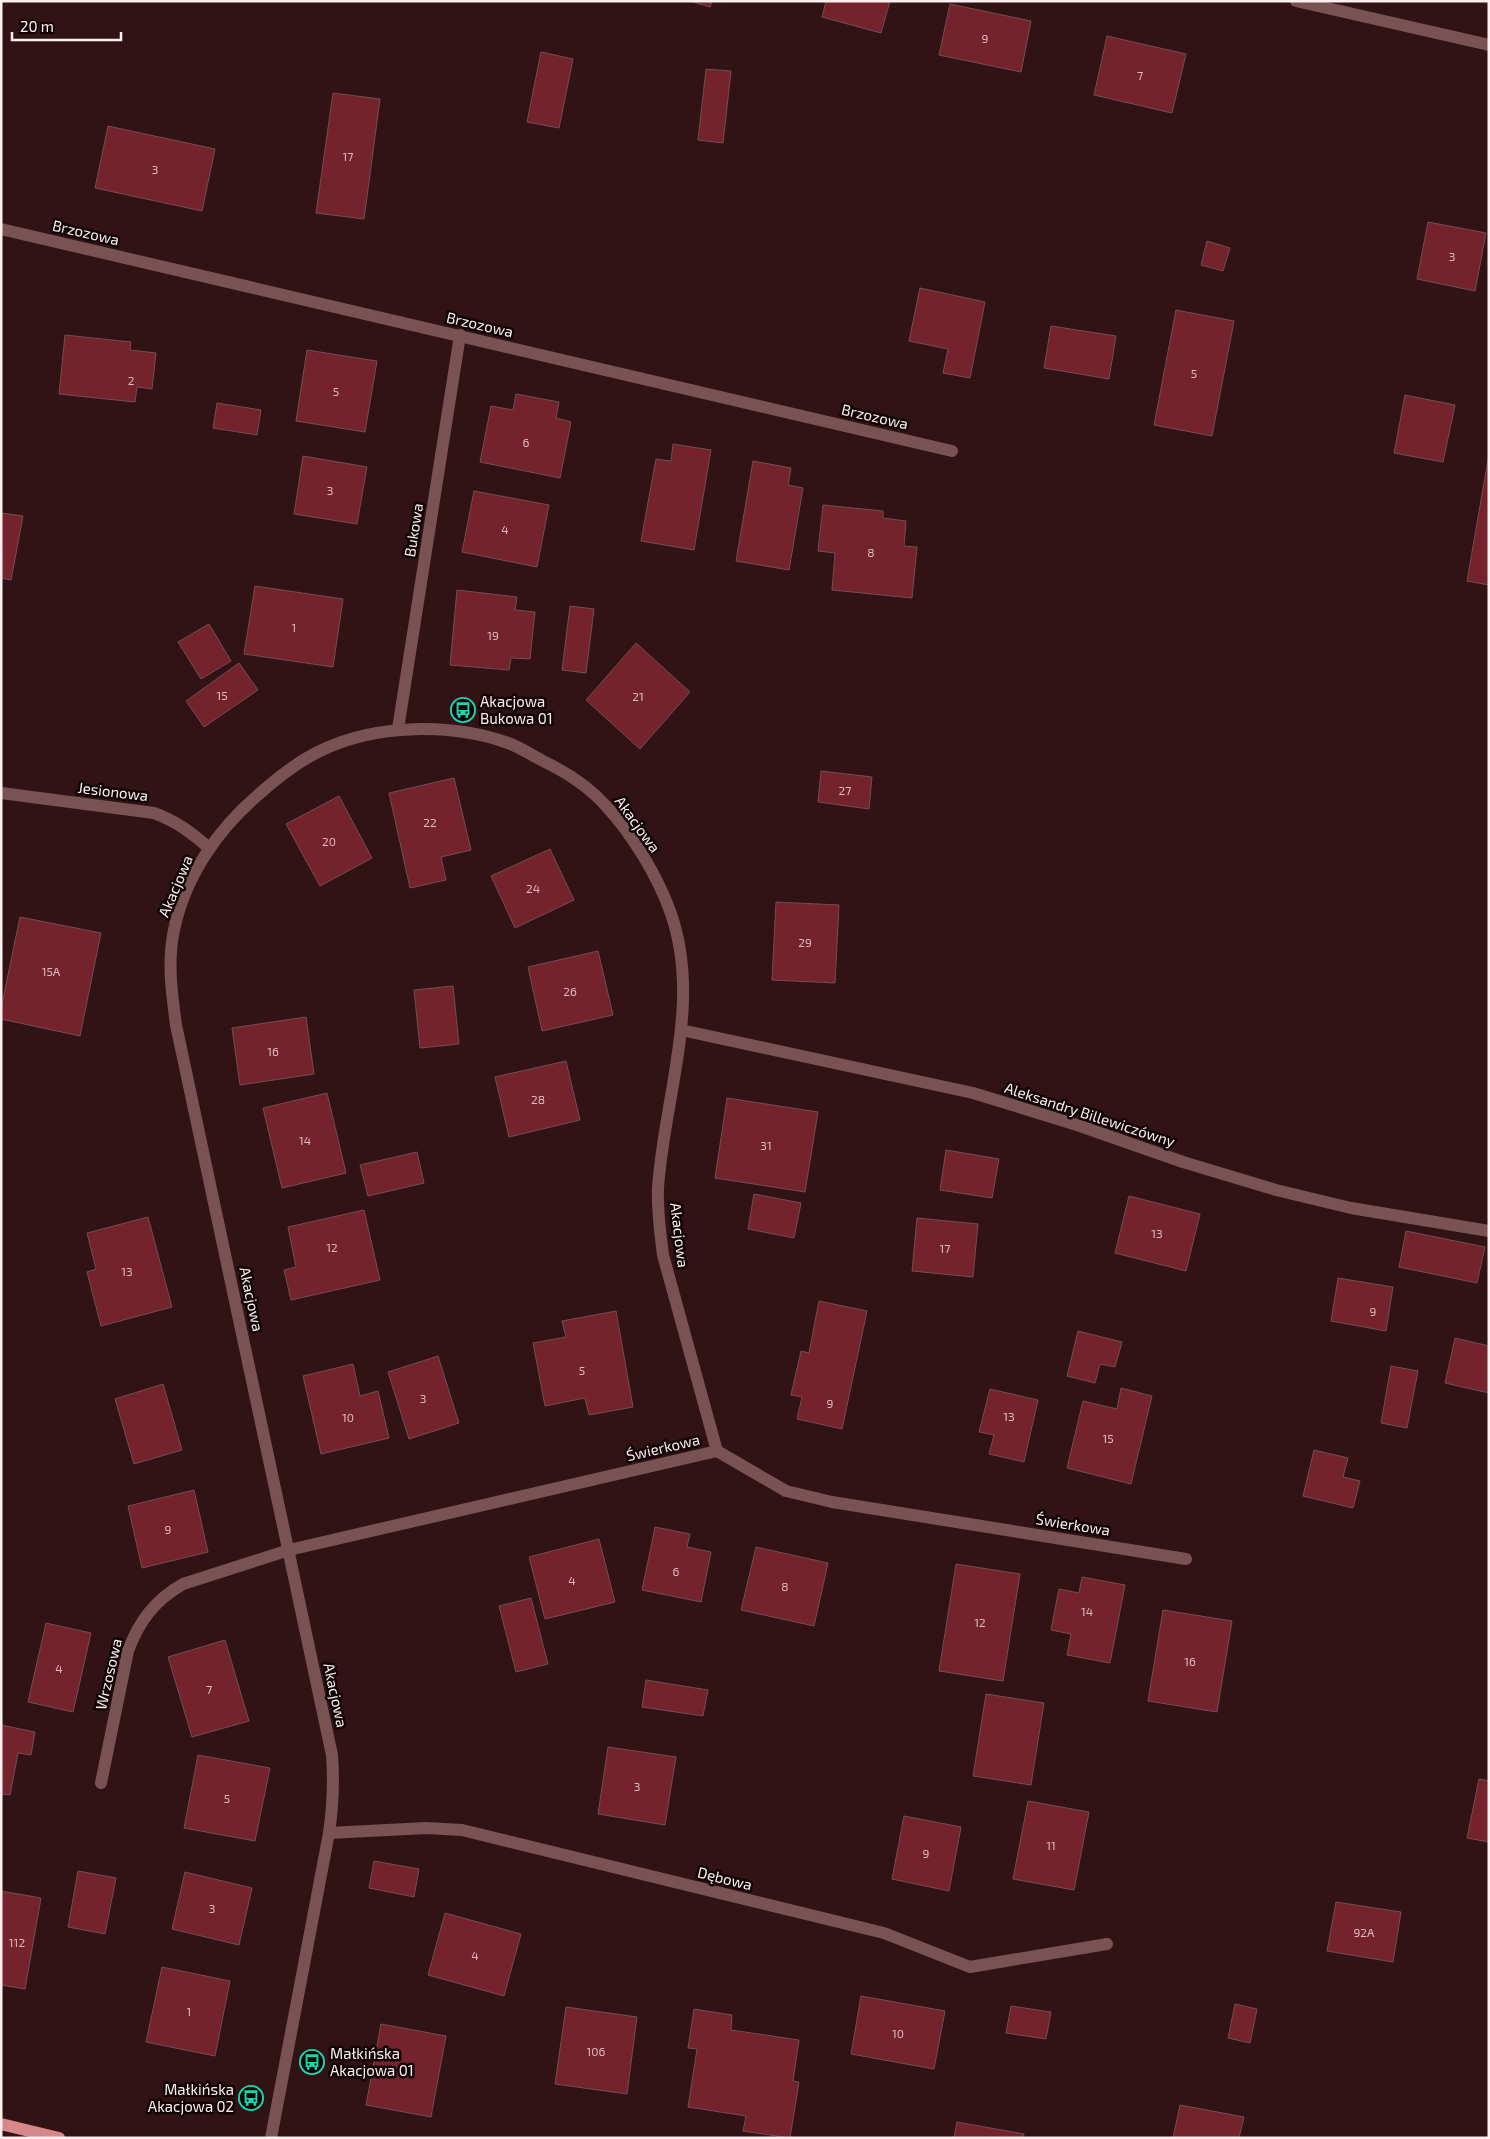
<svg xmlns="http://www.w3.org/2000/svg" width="1490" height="2139" font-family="'Exo 2',sans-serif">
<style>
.building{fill:#74232d;stroke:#734e50}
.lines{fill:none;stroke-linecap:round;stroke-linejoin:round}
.minor{stroke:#795354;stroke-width:12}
.major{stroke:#d6888b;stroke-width:12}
.labels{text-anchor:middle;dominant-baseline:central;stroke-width:5;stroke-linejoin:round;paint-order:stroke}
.number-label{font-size:12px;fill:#dbbcbe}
.street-label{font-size:15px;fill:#fdefef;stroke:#110505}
.poi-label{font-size:15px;fill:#fdefef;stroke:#110505;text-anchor:start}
</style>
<rect width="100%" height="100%" fill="#321315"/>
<!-- building -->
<g class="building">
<path d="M690,1H712L710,7Z"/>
<path d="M826,1H890L881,33L822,17Z"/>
<path d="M950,4L1031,21L1021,72L939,55Z"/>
<path d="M1107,36L1186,54L1172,113L1094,95Z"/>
<path d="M541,52L573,59L559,128L527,122Z"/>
<path d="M706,69L731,71L723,143L698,140Z"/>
<path d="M333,93L380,99L364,219L316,213Z"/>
<path d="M108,126L215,149L202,211L95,188Z"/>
<path d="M1428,222L1486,233L1475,291L1417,279Z"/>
<path d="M1207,241L1230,248L1223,271L1201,265Z"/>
<path d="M920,288L985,302L970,378L943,373L948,349L909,341Z"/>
<path d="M1176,310L1234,321L1212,436L1154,425Z"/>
<path d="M1051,326L1116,336L1109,379L1044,368Z"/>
<path d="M65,335L131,342L130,350L156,353L152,389L137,387L135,402L59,394Z"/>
<path d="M307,350L377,361L365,432L296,421Z"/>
<path d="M516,394L559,402L556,418L571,422L560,478L480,462L491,406L513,410Z"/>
<path d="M1405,395L1455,405L1443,462L1394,453Z"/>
<path d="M217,403L261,410L257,435L213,428Z"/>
<path d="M673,444L711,450L694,550L641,541L656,459L671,461Z"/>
<path d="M1489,454V585L1467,581Z"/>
<path d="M303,456L367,467L357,524L294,514Z"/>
<path d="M753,461L791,468L788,485L803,488L789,570L736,561Z"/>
<path d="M474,491L549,505L537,567L462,552Z"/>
<path d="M823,505L883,511V518L906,521L904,546L917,547L912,598L832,590L835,553L818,551Z"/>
<path d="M1,513L23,516L11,580L1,578Z"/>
<path d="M255,586L343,599L333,667L244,654Z"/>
<path d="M457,590L517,597L515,610L535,612L530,659L511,658L509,670L450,665Z"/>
<path d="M570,606L594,609L586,673L562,670Z"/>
<path d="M209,624L231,661L201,679L178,642Z"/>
<path d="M636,643L690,692L640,749L586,700Z"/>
<path d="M239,663L258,690L204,727L186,701Z"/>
<path d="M821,771L872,777L869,809L818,802Z"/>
<path d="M454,778L471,850L441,857L446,880L410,888L389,793Z"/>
<path d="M339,796L372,858L320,886L286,824Z"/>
<path d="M550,849L574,900L515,928L491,876Z"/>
<path d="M776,902L839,905L835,983L772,980Z"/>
<path d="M20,917L101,933L80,1036L1,1019V1009Z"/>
<path d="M598,951L613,1015L542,1031L528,967Z"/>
<path d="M453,986L459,1044L420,1048L414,990Z"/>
<path d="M306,1017L314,1074L240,1085L232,1028Z"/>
<path d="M566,1061L580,1120L509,1137L495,1077Z"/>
<path d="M327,1093L346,1173L282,1188L263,1108Z"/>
<path d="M727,1098L818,1112L805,1192L715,1178Z"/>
<path d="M946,1150L999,1159L992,1198L940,1190Z"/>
<path d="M417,1152L424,1183L368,1196L360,1165Z"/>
<path d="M754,1194L801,1203L794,1238L748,1229Z"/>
<path d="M1129,1196L1200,1214L1186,1271L1115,1253Z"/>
<path d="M364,1210L380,1280L291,1300L284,1270L296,1267L288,1227Z"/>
<path d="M148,1217L172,1307L101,1326L87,1272L96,1269L87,1233Z"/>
<path d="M917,1218L978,1224L973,1277L912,1271Z"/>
<path d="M1406,1231L1485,1247L1477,1283L1399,1267Z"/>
<path d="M1338,1278L1393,1287L1386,1331L1331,1321Z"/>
<path d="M819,1301L867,1311L842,1429L797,1419L802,1397L791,1395L801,1351L809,1353Z"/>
<path d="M616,1311L633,1407L589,1415L585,1398L545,1406L533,1343L566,1337L562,1321Z"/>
<path d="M1078,1331L1122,1342L1115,1367L1100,1364L1095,1383L1067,1376Z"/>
<path d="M1455,1338L1489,1346V1393L1445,1383Z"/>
<path d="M438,1356L459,1423L409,1439L388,1372Z"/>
<path d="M353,1364L360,1396L378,1391L389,1438L321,1454L303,1376Z"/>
<path d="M1391,1366L1418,1371L1407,1428L1381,1423Z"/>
<path d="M163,1384L182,1450L134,1464L115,1399Z"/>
<path d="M1121,1388L1152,1396L1131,1484L1067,1468L1083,1401L1117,1409Z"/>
<path d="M990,1389L1038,1400L1024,1462L989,1454L994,1435L979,1432Z"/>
<path d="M1314,1450L1348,1458L1343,1477L1360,1481L1353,1508L1303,1496Z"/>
<path d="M194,1490L208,1552L142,1568L128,1506Z"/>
<path d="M655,1527L690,1534L687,1547L711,1552L701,1602L642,1590Z"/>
<path d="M599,1539L615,1602L545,1619L529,1557Z"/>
<path d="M756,1547L828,1563L814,1626L741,1610Z"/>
<path d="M956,1564L1020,1574L1003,1681L939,1671Z"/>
<path d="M1082,1577L1125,1585L1110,1663L1067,1655L1071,1634L1051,1630L1059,1589L1079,1593Z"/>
<path d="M531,1598L548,1664L516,1672L499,1606Z"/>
<path d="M1163,1610L1232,1621L1217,1712L1148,1701Z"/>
<path d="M46,1623L91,1633L73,1712L28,1702Z"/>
<path d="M225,1640L249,1721L192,1737L168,1657Z"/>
<path d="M646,1680L708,1690L703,1716L642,1707Z"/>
<path d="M986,1694L1044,1703L1031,1785L973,1776Z"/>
<path d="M1,1725L35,1732L31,1755L18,1753L10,1795L1,1794Z"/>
<path d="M608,1747L676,1757L665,1825L598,1814Z"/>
<path d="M198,1755L270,1768L255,1841L184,1828Z"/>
<path d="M1479,1779L1489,1781V1842L1467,1838Z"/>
<path d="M1028,1801L1089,1812L1074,1890L1013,1879Z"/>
<path d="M904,1816L961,1827L949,1891L892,1879Z"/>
<path d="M374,1861L419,1869L414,1897L369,1888Z"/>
<path d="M78,1871L116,1878L105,1934L68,1927Z"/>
<path d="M185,1872L252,1888L239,1945L172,1929Z"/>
<path d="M1,1891L41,1898L25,1989L1,1985Z"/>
<path d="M1336,1902L1401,1912L1393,1962L1327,1951Z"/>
<path d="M445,1913L521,1934L504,1996L428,1975Z"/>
<path d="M162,1967L230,1981L215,2056L146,2042Z"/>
<path d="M861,1996L945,2011L934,2069L851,2054Z"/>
<path d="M1235,2004L1257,2009L1250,2043L1228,2038Z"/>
<path d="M1011,2006L1051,2012L1046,2039L1006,2033Z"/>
<path d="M566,2007L637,2017L627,2094L555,2084Z"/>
<path d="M694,2009L732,2015L731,2030L799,2040L793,2081L799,2082L790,2138L743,2131L746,2116L688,2107L697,2049L688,2048Z"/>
<path d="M381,2024L446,2036L431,2117L366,2105Z"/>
<path d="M1180,2105L1244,2117L1239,2138H1173Z"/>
<path d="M957,2122L1024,2134L1023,2138H954Z"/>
</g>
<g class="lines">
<!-- minor -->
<g class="minor">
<path d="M1296,1L1489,45"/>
<path d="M1,229L952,451"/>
<path d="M398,729L460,335"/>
<path d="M1,793L154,813C176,821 192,833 209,848"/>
<path d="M681,1030L973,1093L1077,1125L1183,1162L1276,1190L1351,1208L1489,1231"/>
<path d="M101,1783L128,1651C139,1621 155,1600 183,1584L289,1550L717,1451L786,1491L832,1502L1186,1559"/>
<path d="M329,1833L426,1828L462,1830L884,1933L970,1967L1107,1944"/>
<path d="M271,2138L329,1833C333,1806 334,1782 332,1755L176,1025C172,994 167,962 174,930C185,877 217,830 258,795C277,778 298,761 322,750C377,724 451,723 508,743C520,747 531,755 543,761C566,772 589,787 606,806C632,834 657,875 670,911C703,1001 664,1097 658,1188C657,1210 660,1232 663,1255L717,1451"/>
</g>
<!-- major -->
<path class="major" d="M1,2124L59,2138"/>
</g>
<!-- icons -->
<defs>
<symbol id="bus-ring" viewBox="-11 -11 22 22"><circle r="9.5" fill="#110505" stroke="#1cd5b1" stroke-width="1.5"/><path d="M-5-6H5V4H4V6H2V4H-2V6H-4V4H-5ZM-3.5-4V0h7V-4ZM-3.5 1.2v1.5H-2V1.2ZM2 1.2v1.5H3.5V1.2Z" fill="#1cd5b1"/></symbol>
</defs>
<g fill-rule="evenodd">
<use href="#bus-ring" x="449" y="696" width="28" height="28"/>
<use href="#bus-ring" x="298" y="2048" width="28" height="28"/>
<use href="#bus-ring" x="237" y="2084" width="28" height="28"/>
</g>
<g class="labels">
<!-- number labels -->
<g class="number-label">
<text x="985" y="38">9</text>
<text x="1140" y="75">7</text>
<text x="348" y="156">17</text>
<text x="155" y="169">3</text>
<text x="1452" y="256">3</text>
<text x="1194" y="373">5</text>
<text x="131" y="380">2</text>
<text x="336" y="391">5</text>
<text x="526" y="442">6</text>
<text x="330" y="490">3</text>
<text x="505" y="529">4</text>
<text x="871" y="552">8</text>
<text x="294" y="627">1</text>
<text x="493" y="635">19</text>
<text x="222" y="695">15</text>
<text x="638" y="696">21</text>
<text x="845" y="790">27</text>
<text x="430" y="822">22</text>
<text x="329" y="841">20</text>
<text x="533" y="888">24</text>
<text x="805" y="942">29</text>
<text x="51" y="971">15A</text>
<text x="570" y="991">26</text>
<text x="273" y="1051">16</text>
<text x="538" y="1099">28</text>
<text x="305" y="1140">14</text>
<text x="766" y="1145">31</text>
<text x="1157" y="1233">13</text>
<text x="332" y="1247">12</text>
<text x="945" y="1248">17</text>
<text x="127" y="1271">13</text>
<text x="1373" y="1311">9</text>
<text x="582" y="1370">5</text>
<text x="423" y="1398">3</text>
<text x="830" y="1403">9</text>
<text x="1009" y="1416">13</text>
<text x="348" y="1417">10</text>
<text x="1108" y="1438">15</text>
<text x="168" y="1529">9</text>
<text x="676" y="1571">6</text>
<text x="572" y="1580">4</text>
<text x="785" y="1586">8</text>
<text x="1087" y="1611">14</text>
<text x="980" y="1622">12</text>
<text x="1190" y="1661">16</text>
<text x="59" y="1668">4</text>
<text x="209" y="1689">7</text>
<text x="637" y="1786">3</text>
<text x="227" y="1798">5</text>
<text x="1051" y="1845">11</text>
<text x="926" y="1853">9</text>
<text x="212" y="1908">3</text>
<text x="1364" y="1932">92A</text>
<text x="17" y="1942">112</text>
<text x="475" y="1955">4</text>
<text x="189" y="2011">1</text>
<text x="898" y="2033">10</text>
<text x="596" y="2051">106</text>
</g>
<!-- street labels -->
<g class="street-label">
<text transform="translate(86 232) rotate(13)">Brzozowa</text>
<text transform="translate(480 324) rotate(13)">Brzozowa</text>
<text transform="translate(875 416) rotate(13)">Brzozowa</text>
<text transform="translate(413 530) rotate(-81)">Bukowa</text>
<text transform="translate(113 791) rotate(7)">Jesionowa</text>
<text transform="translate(638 824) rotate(54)">Akacjowa</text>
<text transform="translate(175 886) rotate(-67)">Akacjowa</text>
<text transform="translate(1090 1114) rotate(18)">Aleksandry Billewiczówny</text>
<text transform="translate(680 1235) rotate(83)">Akacjowa</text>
<text transform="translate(252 1299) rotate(78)">Akacjowa</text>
<text transform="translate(663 1447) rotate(-13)">Świerkowa</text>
<text transform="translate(1073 1524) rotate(9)">Świerkowa</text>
<text transform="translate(108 1674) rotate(-77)">Wrzosowa</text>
<text transform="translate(336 1695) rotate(78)">Akacjowa</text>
<text transform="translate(725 1878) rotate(14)">Dębowa</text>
</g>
<!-- poi labels -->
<g class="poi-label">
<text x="480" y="701">Akacjowa<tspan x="480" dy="17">Bukowa 01</tspan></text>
<text x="330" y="2053">Małkińska<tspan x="330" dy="17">Akacjowa 01</tspan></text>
<text x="234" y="2089" text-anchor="end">Małkińska<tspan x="234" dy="17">Akacjowa 02</tspan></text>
</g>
</g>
<!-- border -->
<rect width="1490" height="2139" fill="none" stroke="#fdefef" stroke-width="5"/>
<!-- scale -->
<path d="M12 32v8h109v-8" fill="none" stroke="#fdefef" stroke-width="2.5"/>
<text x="20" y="32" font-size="15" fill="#fdefef" stroke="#110505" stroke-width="4" paint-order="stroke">20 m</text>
</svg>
